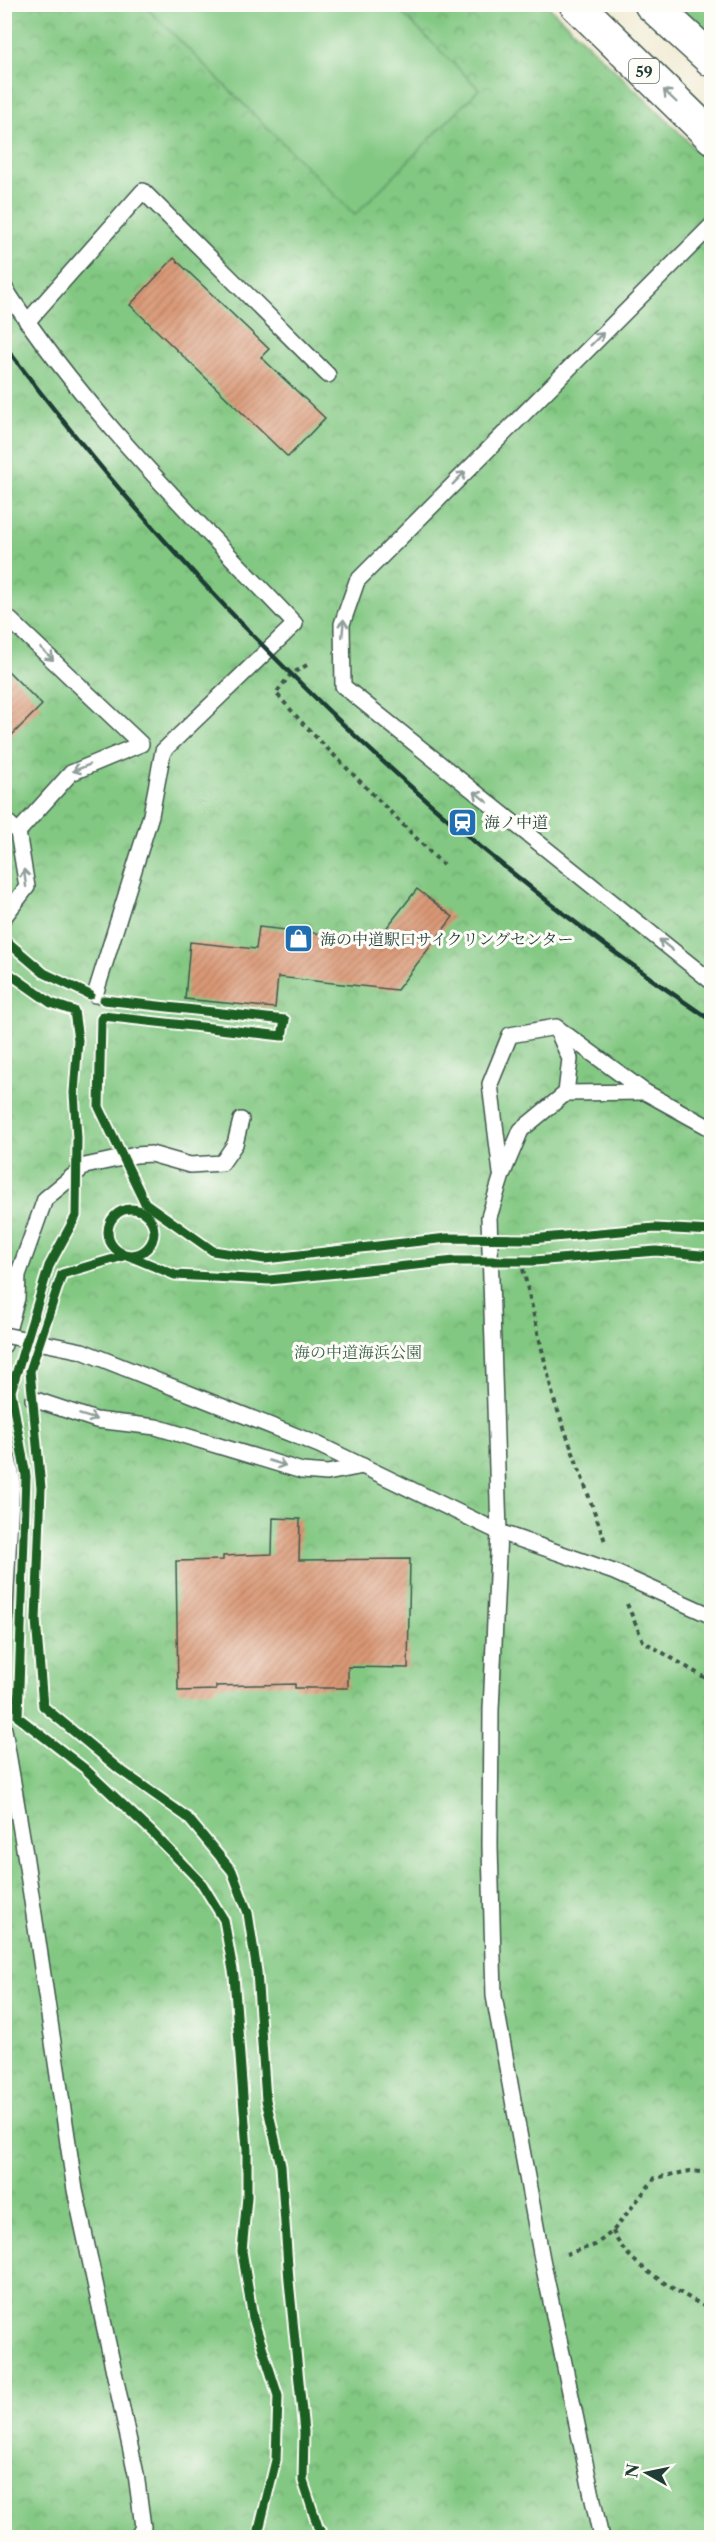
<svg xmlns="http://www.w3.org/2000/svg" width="716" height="2542" font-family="'Libre Caslon Text','Noto Serif JP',serif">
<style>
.park{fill:url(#park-crowns);stroke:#50825b;stroke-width:1.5}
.garden{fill:#82c882;stroke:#50825b;stroke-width:1.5}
.building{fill:url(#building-hatch)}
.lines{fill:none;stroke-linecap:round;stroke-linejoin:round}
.lane-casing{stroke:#3f574c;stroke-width:18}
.primary-casing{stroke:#3f574c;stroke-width:36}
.path{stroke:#3f574c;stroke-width:4;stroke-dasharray:4.5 4.5;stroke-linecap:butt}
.lane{stroke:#fff;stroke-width:15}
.primary{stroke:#fff;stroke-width:33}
.rail{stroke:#1f3d34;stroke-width:4.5}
.lane-bridge-casing{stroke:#3f574c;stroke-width:18;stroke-linecap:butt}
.lane-bridge{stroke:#fff;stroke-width:15}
.cycleway-casing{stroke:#fdfcf7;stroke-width:13}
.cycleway{stroke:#1b5e20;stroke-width:9}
.oneway{stroke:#8f9e9a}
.labels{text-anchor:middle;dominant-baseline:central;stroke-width:6;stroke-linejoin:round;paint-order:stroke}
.shield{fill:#fdfcf7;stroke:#62766e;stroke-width:1.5}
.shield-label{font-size:15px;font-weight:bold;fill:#1f3d34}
.poi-label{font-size:16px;fill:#1f3d34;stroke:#fdfcf7;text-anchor:start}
.park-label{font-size:16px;fill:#386048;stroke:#fdfcf7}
</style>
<defs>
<pattern id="park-crowns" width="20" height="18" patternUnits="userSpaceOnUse" patternTransform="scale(1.5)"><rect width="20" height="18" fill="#82c882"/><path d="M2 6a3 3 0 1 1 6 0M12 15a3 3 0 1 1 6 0" fill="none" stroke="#6aa46b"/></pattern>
<pattern id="building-hatch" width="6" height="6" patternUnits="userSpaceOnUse" patternTransform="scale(1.5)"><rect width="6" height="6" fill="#da9876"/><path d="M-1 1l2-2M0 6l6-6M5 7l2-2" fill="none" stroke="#b07d62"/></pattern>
</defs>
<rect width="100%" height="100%" fill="#fdfcf7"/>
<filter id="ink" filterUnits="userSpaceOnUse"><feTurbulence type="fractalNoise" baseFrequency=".0167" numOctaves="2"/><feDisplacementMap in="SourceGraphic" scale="12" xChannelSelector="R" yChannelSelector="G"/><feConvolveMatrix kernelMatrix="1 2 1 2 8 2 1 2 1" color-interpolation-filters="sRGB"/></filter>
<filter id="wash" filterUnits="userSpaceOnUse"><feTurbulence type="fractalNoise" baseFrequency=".008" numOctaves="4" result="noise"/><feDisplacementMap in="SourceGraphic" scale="24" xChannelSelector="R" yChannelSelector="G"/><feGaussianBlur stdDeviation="1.35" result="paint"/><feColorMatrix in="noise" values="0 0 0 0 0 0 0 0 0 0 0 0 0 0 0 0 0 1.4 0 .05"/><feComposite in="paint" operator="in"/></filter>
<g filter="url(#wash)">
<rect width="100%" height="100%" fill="#f2ecd5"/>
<!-- park -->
<g class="park">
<path d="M5,5H547L676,129L711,166V2537L5,2538Z"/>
<path d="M654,5H711V61Z"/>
</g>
<!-- garden -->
<path class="garden" d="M144,5H394L479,89L355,215Z"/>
<g id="blocks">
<!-- building -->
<g class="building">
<path d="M174,258L269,349L261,357L325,418L288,457L130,305Z"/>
<path d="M4,667L42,705L4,743Z"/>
<path d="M417,889L453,917L397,990L278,977L275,1008L185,999L190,942L256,949L259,927L377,940Z"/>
<path d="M273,1518L300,1519L299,1560L410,1559L408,1668L348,1667V1688H295V1684L216,1686V1690L178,1691L176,1561L223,1560V1556L272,1554Z"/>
</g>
</g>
</g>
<g filter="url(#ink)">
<use href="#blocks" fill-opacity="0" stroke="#3f574c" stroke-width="1.5"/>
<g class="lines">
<defs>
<g id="lane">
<path d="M712,225L357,581L342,624L343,686L712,982"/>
<path d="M4,287C85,412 193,516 295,624L163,751L151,815L95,995"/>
<path d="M27,322L143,191L328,375"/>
<path d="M4,614L141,744L71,773L18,832"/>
<path d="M4,819L18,832L27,887L4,917"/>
<path d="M557,1030L570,1059L566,1093"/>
<path d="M501,1173L490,1084L510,1035L556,1027L645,1092L712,1129"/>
<path d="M4,1345L17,1298L18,1275L45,1199L85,1166L136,1155L151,1154L190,1165L222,1163L235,1144L241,1120"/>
<path d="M82,1351L319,1445L499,1532L614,1572L712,1616"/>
<path d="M33,1399L96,1420L156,1427L302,1471L327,1473L363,1466"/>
<path d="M4,1441L12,1478L4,1625"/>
<path d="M4,1729L25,1854L75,2190L136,2474L143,2527L137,2538"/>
<path d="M601,2538L542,2259L494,1996L490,1846L491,1710L499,1532L489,1217L502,1175L521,1130L566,1093L645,1092"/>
</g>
<g id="primary">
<path d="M576,4L712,137"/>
<path d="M651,4L712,60"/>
</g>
</defs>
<!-- lane casing -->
<use href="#lane" class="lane-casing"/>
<!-- primary casing -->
<use href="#primary" class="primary-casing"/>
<!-- path -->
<g class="path">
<path d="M307,665L291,674L276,693L305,726L443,865"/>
<path d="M523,1269L554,1400L606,1544"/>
<path d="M627,1604L643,1641L712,1682"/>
<path d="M613,2231C625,2265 681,2293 711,2310L709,2320L712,2338"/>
<path d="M566,2254L595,2245L613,2231L655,2178L690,2171L712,2173"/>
</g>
<!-- lane -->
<use href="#lane" class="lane"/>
<!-- primary -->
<use href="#primary" class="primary"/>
<!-- rail -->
<path class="rail" d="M4,345C200,605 442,839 712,1021"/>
<defs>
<path id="lane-bridge" d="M4,1335L82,1351"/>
</defs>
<!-- lane-bridge casing -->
<use href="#lane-bridge" class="lane-bridge-casing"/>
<!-- lane-bridge -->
<use href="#lane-bridge" class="lane-bridge"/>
<defs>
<g id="cycleway">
<path d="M4,939L44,973L90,995"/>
<path d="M4,970L51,1003L74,1011L78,1040L74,1093L77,1138L76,1216L49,1266L11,1391L26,1476L18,1717L84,1768L152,1832L202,1884L224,1920L234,1976L247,2150V2197L242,2251L253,2318L278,2396L276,2460L257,2538"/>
<path d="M103,1016L282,1036L285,1020L104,1000"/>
<path d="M101,1019L99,1107L145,1203L213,1251L265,1259L447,1238L531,1239L655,1228L712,1231"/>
<circle cx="131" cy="1232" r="23"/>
<path d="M325,2538L318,2527L303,2481L304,2432L289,2281L281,2166L266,2100L257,1972L248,1913L232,1871L187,1817L119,1769L43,1706L36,1620L41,1488L30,1371L62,1274L127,1255L175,1275L269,1280L455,1261H534L656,1251L712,1256"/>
</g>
</defs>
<!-- cycleway casing -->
<use href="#cycleway" class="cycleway-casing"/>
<!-- cycleway -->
<use href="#cycleway" class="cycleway"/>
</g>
<!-- one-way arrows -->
<defs><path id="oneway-shaft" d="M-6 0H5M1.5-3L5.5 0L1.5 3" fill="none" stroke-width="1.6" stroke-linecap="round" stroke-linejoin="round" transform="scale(1.5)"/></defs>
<g class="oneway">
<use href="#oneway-shaft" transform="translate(670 96) rotate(-136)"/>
<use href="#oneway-shaft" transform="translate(597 339) rotate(-45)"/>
<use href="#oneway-shaft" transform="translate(459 478) rotate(-45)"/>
<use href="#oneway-shaft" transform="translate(343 628) rotate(-85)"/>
<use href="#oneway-shaft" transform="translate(47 654) rotate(44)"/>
<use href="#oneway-shaft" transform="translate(81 768) rotate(158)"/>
<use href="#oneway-shaft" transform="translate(481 797) rotate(-141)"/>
<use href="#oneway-shaft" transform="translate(25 878) rotate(-97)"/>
<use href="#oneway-shaft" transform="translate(666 945) rotate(-141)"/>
<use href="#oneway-shaft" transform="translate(88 1417) rotate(17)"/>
<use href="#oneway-shaft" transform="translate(277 1463) rotate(17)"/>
</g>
</g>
<!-- icons -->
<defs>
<symbol id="station-square" viewBox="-11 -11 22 22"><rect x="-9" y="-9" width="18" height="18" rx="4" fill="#1f6fb2" stroke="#fdfcf7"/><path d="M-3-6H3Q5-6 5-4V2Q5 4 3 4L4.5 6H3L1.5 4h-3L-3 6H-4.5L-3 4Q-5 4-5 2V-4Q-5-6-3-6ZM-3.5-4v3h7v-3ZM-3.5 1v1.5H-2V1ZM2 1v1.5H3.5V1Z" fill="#fff"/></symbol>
<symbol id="shop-square" viewBox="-11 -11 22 22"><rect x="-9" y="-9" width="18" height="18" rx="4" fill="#1f6fb2" stroke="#fdfcf7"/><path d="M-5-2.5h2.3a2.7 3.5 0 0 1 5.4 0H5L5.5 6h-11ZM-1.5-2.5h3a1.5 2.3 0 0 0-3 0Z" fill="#fff"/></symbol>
</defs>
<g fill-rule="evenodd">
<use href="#station-square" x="446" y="806" width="33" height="33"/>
<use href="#shop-square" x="282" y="922" width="33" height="33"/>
</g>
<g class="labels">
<!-- shield labels -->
<rect class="shield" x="629" y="59" width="30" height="24" rx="4.5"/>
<g class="shield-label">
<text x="644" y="71">59</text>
</g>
<!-- poi labels -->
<g class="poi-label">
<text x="484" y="822">海ノ中道</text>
<text x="320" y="939">海の中道駅口サイクリングセンター</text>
</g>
<!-- park labels -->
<g class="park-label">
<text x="358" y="1352">海の中道海浜公園</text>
</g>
</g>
<!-- margin -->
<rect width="716" height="2542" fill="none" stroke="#fdfcf7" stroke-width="24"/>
<!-- north arrow -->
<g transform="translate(647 2473) rotate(279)" stroke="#fdfcf7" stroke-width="4.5" paint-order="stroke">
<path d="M0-4.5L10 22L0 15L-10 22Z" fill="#1f3d34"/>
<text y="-9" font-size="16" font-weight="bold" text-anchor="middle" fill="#1f3d34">N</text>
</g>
</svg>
